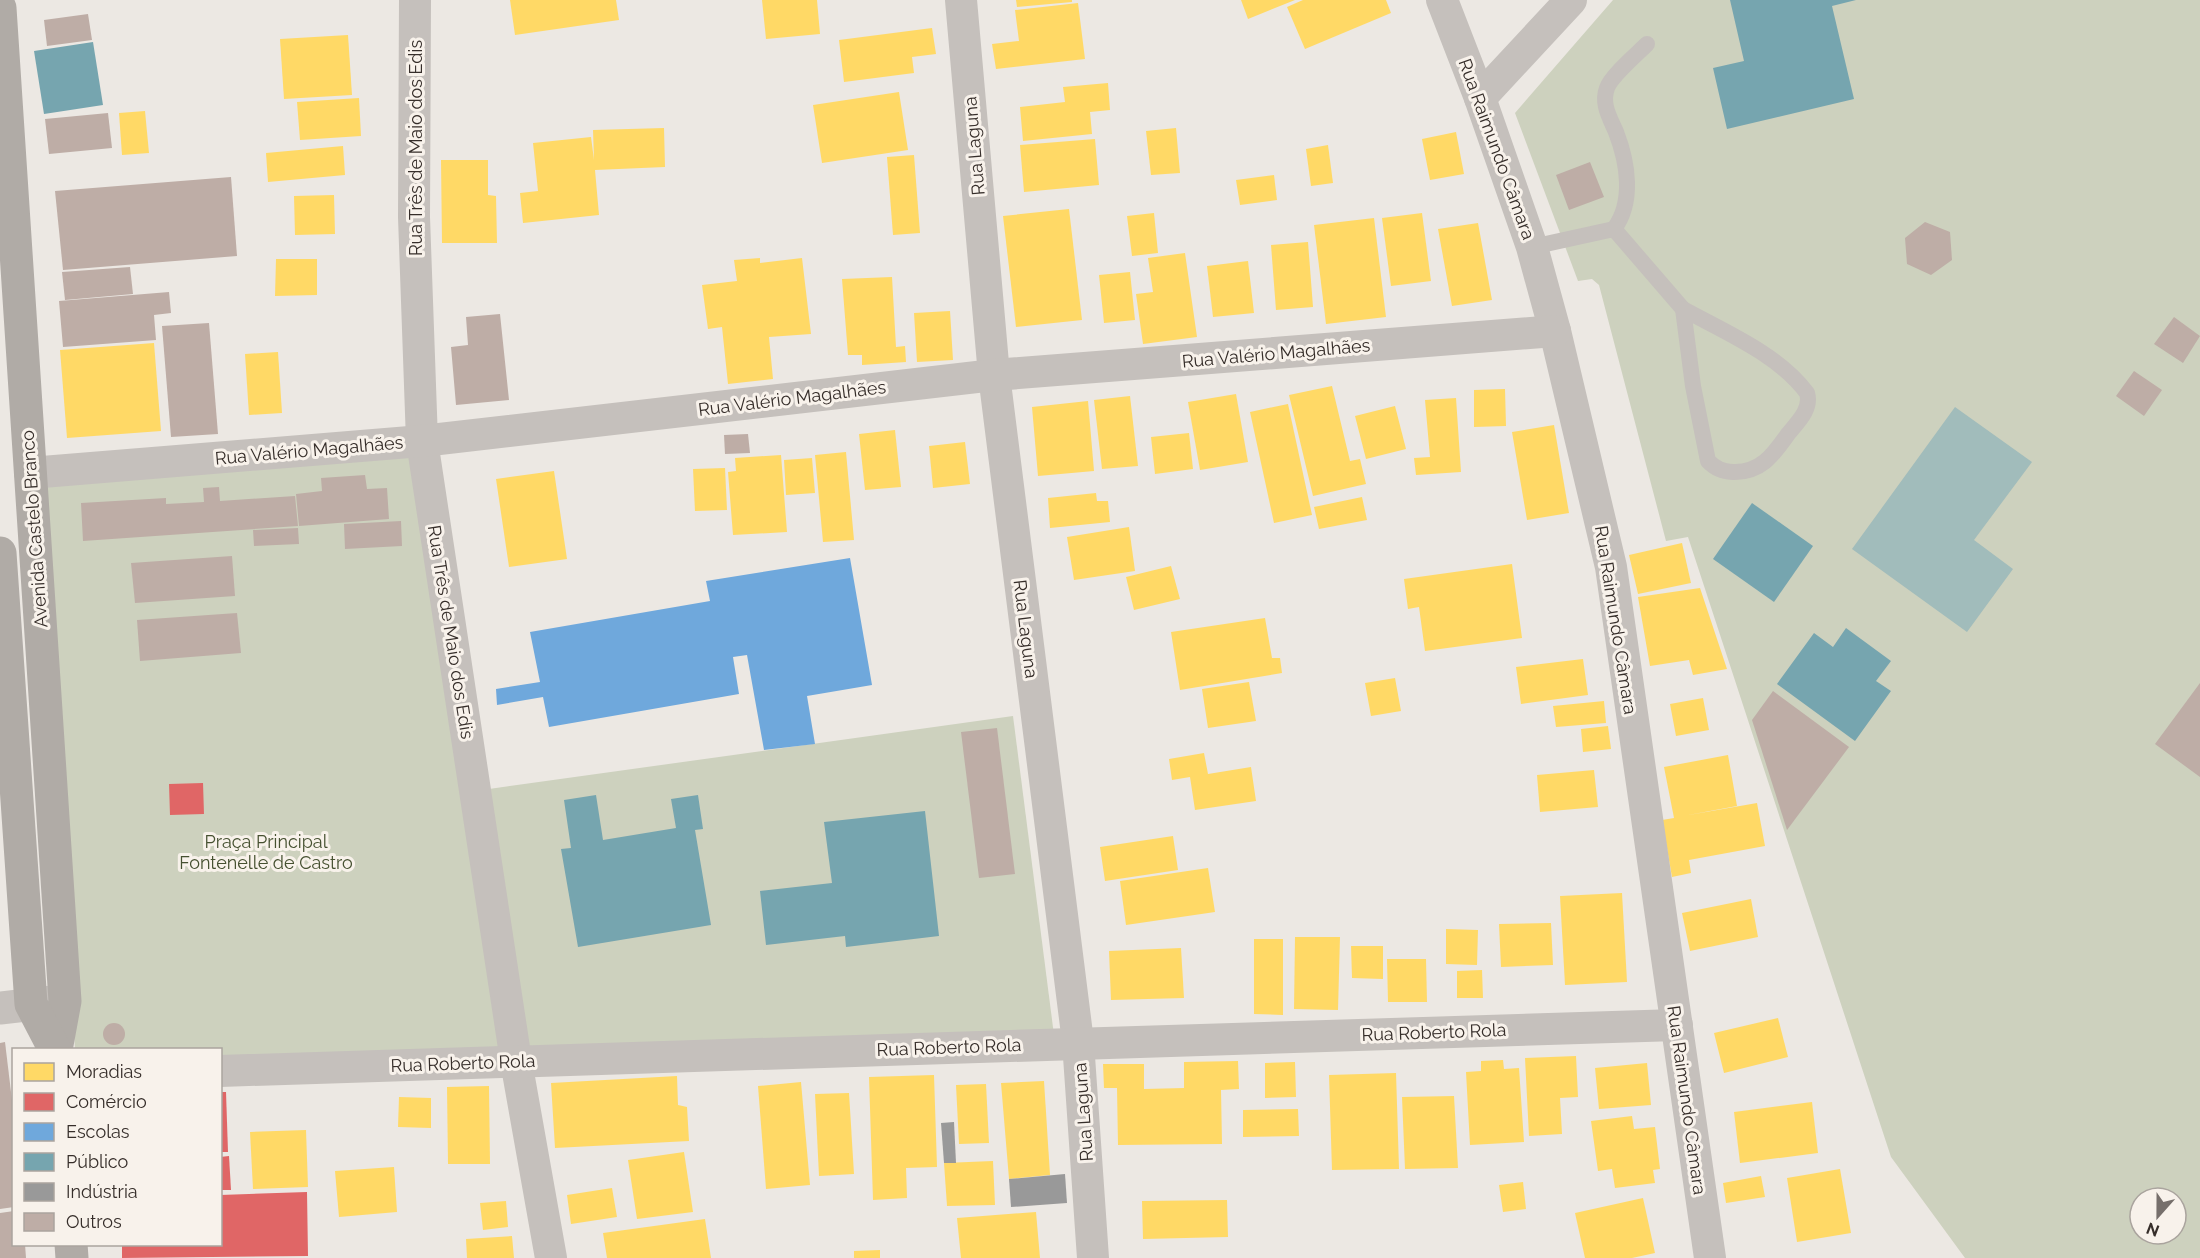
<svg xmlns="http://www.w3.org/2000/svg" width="2200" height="1258" font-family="Raleway,sans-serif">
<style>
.green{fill:#cdd1be;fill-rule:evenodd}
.water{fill:#a1bcbb}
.homes{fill:#ffd966}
.shops{fill:#e06666}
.schools{fill:#6fa8dc}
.public{fill:#76a5af}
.industry{fill:#999}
.building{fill:#beada6}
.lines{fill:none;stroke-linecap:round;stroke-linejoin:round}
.service{stroke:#c5c0bc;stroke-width:16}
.minor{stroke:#c5c0bc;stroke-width:32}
.tertiary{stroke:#c5c0bc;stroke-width:33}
.trunk{stroke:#b0aba6;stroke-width:33}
.labels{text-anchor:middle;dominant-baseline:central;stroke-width:6;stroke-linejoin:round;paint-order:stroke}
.street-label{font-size:18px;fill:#362e2a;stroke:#f8f2eb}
.park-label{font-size:18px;fill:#465131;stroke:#f8f2eb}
</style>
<rect width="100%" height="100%" fill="#ece8e3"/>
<!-- green -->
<g class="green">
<path d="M1613,0H2200V1258H1965L1891,1157L1688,537L1666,541L1599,285L1592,279L1578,281L1515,113ZM2140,1198H2176V1234H2140Z"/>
<path d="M412,448L501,1048L221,1056L220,1050L75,1049L40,479Z"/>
<path d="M1013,716L1054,1035L526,1048L489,789Z"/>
</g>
<!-- water -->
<path class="water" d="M1955,407L2032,462L1974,540L2013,569L1967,632L1852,549Z"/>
<!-- homes -->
<g class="homes">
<path d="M510,0H616L619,20L515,35Z"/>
<path d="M762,0H817L820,34L766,39Z"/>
<path d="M1016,0H1072V2L1017,7Z"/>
<path d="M1241,0H1295L1248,19Z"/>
<path d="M1303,0H1386L1391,13L1305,49L1287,7Z"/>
<path d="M1078,3L1085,59L996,69L992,44L1019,41L1015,10Z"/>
<path d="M932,28L936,54L912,57L914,73L844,82L839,40Z"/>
<path d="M348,35L352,95L284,99L280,39Z"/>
<path d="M1108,83L1110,110L1090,112L1092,134L1023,141L1020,107L1065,102L1063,87Z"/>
<path d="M899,92L908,150L822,163L813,105Z"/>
<path d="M359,98L361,136L300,140L297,102Z"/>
<path d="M145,111L149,153L122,155L119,113Z"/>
<path d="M664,128L665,167L595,170L599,215L523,223L520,193L538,191L533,143L591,137L594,160L593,130Z"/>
<path d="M1176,128L1180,173L1151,175L1146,131Z"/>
<path d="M1456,132L1464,174L1430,180L1422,139Z"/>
<path d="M1095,139L1099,185L1024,192L1020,145Z"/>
<path d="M1328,145L1333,183L1311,186L1306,149Z"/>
<path d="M343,146L345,175L268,182L266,153Z"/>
<path d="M914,155L920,233L893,235L887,157Z"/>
<path d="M441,160H488V195L496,196L497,243H442Z"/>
<path d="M1274,175L1277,200L1240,205L1236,180Z"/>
<path d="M334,195L335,234L295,235L294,196Z"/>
<path d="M1069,209L1082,320L1016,327L1003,216Z"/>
<path d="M1154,213L1158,253L1132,256L1127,216Z"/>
<path d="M1422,213L1431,281L1391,286L1382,218Z"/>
<path d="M1374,218L1386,317L1326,324L1314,225Z"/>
<path d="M1478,223L1492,300L1452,306L1438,229Z"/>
<path d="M1308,242L1313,307L1276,310L1271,245Z"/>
<path d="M1185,253L1197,337L1143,344L1136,294L1153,292L1148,258Z"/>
<path d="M760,258V263L802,258L811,334L769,337L773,379L728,384L722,327L708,329L702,285L737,281L734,260Z"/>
<path d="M276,259H317V295L275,296Z"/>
<path d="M1248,261L1254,313L1213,317L1207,266Z"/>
<path d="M1130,272L1135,320L1104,323L1099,275Z"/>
<path d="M892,277L896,347L905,346L906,362L862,365V355H848L842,279Z"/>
<path d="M950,311L953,360L917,362L914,313Z"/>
<path d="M154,343L161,431L67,438L60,350Z"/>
<path d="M278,352L282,413L249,415L245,354Z"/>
<path d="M1332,386L1350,461L1360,459L1366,484L1313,496L1289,395Z"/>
<path d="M1505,389L1506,426L1474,427V390Z"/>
<path d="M1236,394L1248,462L1200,470L1188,402Z"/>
<path d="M1130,396L1138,466L1102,469L1094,400Z"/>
<path d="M1456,398L1461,472L1416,475L1414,458L1430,457L1425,400Z"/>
<path d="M1088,401L1094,471L1038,476L1032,407Z"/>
<path d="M1288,404L1312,515L1274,523L1250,412Z"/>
<path d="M1395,406L1406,449L1366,459L1355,416Z"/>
<path d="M1554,425L1569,513L1527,520L1512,432Z"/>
<path d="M895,430L901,487L865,490L859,434Z"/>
<path d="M1189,433L1193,469L1155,474L1151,437Z"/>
<path d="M965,442L970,484L933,488L929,446Z"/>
<path d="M846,452L854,540L823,542L815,455Z"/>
<path d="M781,455L787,532L733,535L728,472L736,471L735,458Z"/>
<path d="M812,458L815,493L786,495L784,460Z"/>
<path d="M725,468L727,510L695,511L693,469Z"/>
<path d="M554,471L567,559L509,567L496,479Z"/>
<path d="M1096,493L1097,501H1108L1110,522L1050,528L1048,498Z"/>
<path d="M1362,497L1367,520L1319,529L1314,507Z"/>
<path d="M1129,527L1135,571L1074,580L1067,537Z"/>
<path d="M1682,543L1691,583L1638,594L1629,555Z"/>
<path d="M1512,564L1522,638L1425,651L1419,607L1408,609L1404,579Z"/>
<path d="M1171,566L1180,599L1134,610L1126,577Z"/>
<path d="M1700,588L1727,669L1693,675L1689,660L1650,666L1638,597Z"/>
<path d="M1265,618L1272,658H1280L1282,673L1180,690L1171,632Z"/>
<path d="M1583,659L1588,695L1521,704L1516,667Z"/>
<path d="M1395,678L1401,711L1371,716L1365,683Z"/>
<path d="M1249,682L1256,721L1208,728L1202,689Z"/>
<path d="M1703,698L1709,730L1676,736L1670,704Z"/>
<path d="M1604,701L1606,723L1556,727L1553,706Z"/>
<path d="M1608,726L1611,749L1583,752L1581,729Z"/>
<path d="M1204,753L1208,774L1251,767L1256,801L1195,810L1190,777L1172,780L1169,759Z"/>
<path d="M1728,755L1737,806L1683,816L1757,803L1765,846L1689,860L1691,873L1672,877L1662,820L1674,818L1664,767Z"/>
<path d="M1594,770L1598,807L1540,812L1537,775Z"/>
<path d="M1173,836L1178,870L1105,881L1100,847Z"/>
<path d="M1208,868L1215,912L1126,925L1120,881Z"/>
<path d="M1622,893L1627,982L1565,985L1560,896Z"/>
<path d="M1751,899L1758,937L1690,951L1682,913Z"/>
<path d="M1551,923L1553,965L1501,967L1499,924Z"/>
<path d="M1446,929L1478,930L1477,965L1446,964Z"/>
<path d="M1295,937H1340L1338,1010L1294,1009Z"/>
<path d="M1254,939H1283V1015L1254,1014Z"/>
<path d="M1351,946H1383V979L1352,978Z"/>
<path d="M1181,948L1184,998L1111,1000L1109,951Z"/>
<path d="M1387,959H1426L1427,1002H1388Z"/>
<path d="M1482,970L1483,998H1457V971Z"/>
<path d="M1778,1018L1788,1057L1724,1073L1714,1033Z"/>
<path d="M1576,1056L1578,1097L1560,1098L1562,1134L1529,1136L1525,1058Z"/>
<path d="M1503,1060L1504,1069L1519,1068L1524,1142L1470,1145L1466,1072L1481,1071V1061Z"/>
<path d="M1238,1061L1239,1089L1221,1090L1222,1144L1118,1145L1117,1088H1104L1103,1064H1144V1089L1184,1088V1062Z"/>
<path d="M1295,1062L1296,1097L1265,1098V1063Z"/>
<path d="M1647,1063L1651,1105L1599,1109L1595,1068Z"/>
<path d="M1396,1073L1399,1169L1332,1170L1329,1075Z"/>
<path d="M934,1075L937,1167L906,1168L907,1198L873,1200L869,1077Z"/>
<path d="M677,1076L678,1105L687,1107L689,1141L555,1148L551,1083Z"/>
<path d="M1044,1081L1050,1175L1009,1179L1001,1083Z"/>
<path d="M801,1082L810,1185L766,1189L758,1086Z"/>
<path d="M986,1084L989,1143L959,1144L956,1085Z"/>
<path d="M489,1086L490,1164H448L447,1087Z"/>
<path d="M849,1093L854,1174L819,1176L815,1094Z"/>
<path d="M1454,1096L1458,1168L1405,1169L1402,1097Z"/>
<path d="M399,1097L431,1098V1128L398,1127Z"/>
<path d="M1812,1102L1818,1153L1740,1163L1734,1112Z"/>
<path d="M1298,1109L1299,1136L1243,1137V1110Z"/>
<path d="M1632,1116L1634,1129L1655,1127L1660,1169L1653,1170L1655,1183L1615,1188L1612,1169L1598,1171L1591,1121Z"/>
<path d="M306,1130L308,1187L253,1189L250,1132Z"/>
<path d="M684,1152L693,1212L637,1219L628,1160Z"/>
<path d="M993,1161L995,1205L947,1206L944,1163Z"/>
<path d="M394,1167L397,1212L339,1217L335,1171Z"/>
<path d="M1840,1169L1851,1233L1797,1242L1787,1178Z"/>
<path d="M1761,1176L1765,1197L1726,1203L1723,1183Z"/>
<path d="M1523,1182L1526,1209L1503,1212L1499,1185Z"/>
<path d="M612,1188L617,1217L571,1224L567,1195Z"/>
<path d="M1643,1198L1655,1253L1632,1258H1585L1575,1213Z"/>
<path d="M1227,1200L1228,1237L1143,1239L1142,1201Z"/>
<path d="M506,1201L508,1227L483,1230L480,1203Z"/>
<path d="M1036,1212L1040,1258H961L957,1218Z"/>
<path d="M705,1219L711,1258H607L603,1233Z"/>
<path d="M512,1236L514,1258H467L466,1239Z"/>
<path d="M880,1250V1258H854V1251Z"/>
</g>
<!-- shops -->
<g class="shops">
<path d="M203,783L204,814L170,815L169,784Z"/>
<path d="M220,1092H226L228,1152H220Z"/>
<path d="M229,1156L231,1190H220V1157Z"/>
<path d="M307,1192L308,1256L122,1258V1244H220V1195Z"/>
</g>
<!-- schools -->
<path class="schools" d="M850,558L872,685L807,696L815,744L764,750L747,655L733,657L739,694L549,727L543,697L497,705L496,689L540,682L530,632L710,601L706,581Z"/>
<!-- public -->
<g class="public">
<path d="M1730,0H1856L1832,6L1854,99L1727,129L1713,68L1744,61Z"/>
<path d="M93,42L103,105L44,114L34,51Z"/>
<path d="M1752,503L1813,546L1774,602L1713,559Z"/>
<path d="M1846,628L1891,661L1876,681L1891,691L1855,741L1777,684L1814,633L1833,647Z"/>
<path d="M596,795L603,840L676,828L671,799L698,795L703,829L695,830L711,925L578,947L561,849L571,848L564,800Z"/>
<path d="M925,811L939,936L846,947L845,936L766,945L760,891L832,883L824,822Z"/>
</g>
<!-- industry -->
<g class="industry">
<path d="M954,1122L956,1163H944L941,1123Z"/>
<path d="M1065,1174L1067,1203L1011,1207L1009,1179Z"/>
</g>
<!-- building -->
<g class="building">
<path d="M88,14L92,40L47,46L44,20Z"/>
<path d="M108,113L112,148L49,154L45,119Z"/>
<path d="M1590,162L1604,197L1569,210L1556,175Z"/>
<path d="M231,177L237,256L63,270L55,191Z"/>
<path d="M1925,222L1950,232L1952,260L1931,275L1907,264L1905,238Z"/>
<path d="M130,267L133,294L65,300L62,272Z"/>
<path d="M169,292L171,313L154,315L156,340L63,347L59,301Z"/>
<path d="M500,314L509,400L456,405L451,347L468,345L466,317Z"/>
<path d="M2174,317L2200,336L2183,363L2154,344Z"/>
<path d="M209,323L218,434L171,437L162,326Z"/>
<path d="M2134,371L2162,390L2144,416L2116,396Z"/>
<path d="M748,434L750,453L725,454L724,435Z"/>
<path d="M365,475L367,489L387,488L389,519L299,526L296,494L322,491L321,478Z"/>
<path d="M219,487L220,501L295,496L298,526L83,541L81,503L166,498V504L204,502L203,488Z"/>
<path d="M401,521L402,546L345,549L344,524Z"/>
<path d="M298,528L299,544L254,546L253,530Z"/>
<path d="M232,556L235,596L135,603L131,563Z"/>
<path d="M237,613L241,653L140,661L137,620Z"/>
<path d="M2200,683V777L2155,744Z"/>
<path d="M1773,691L1849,747L1787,830L1752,720Z"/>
<path d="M997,728L1015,874L979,878L961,732Z"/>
<circle cx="114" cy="1034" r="11"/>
<path d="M5,1042L14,1117V1207L0,1209V1043Z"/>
<path d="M14,1211V1244H25L26,1258H0V1213Z"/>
</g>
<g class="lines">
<!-- service -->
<g class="service">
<path d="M1614,229C1634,202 1628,163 1616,132C1610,118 1601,104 1607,88C1611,76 1637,54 1647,44"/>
<path d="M1532,247L1614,229L1683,309"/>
<path d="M1683,309C1725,332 1778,354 1807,393C1812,409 1797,423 1788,434C1773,455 1761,473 1733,472C1722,471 1716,469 1708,461L1693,386Z"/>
</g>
<!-- minor -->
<g class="minor">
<path d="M415,0L414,217L422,441L516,1061L551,1258"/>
<path d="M961,0L994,375L1078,1042L1093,1258"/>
<path d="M1442,0L1480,98L1532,247L1555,331L1611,567L1710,1258"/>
<path d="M1480,98L1571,0"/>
<path d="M30,473L422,441L994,375L1555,331"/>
<path d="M220,1071L1677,1025"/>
</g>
<!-- tertiary -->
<path class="tertiary" d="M0,1008L61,1001"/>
<!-- trunk -->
<g class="trunk">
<path d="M0,8L65,1001L56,1050"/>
<path d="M0,553L31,1004L55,1050"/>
<path d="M71,1244L72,1258"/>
</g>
</g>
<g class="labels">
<!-- street labels -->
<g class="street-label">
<text transform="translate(974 146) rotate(-95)">Rua Laguna</text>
<text transform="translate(415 148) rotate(-90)">Rua Três de Maio dos Edis</text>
<text transform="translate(1497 149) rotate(70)">Rua Raimundo Câmara</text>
<text transform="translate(1276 353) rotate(-5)">Rua Valério Magalhães</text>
<text transform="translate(792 398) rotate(-7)">Rua Valério Magalhães</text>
<text transform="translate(309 450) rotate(-5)">Rua Valério Magalhães</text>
<text transform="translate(34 529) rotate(-94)">Avenida Castelo Branco</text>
<text transform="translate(1616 620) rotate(81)">Rua Raimundo Câmara</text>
<text transform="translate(1026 629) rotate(83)">Rua Laguna</text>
<text transform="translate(451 632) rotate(81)">Rua Três de Maio dos Edis</text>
<text transform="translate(1434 1032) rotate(-2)">Rua Roberto Rola</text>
<text transform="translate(949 1047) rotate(-2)">Rua Roberto Rola</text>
<text transform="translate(463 1063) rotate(-2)">Rua Roberto Rola</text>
<text transform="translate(1687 1100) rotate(82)">Rua Raimundo Câmara</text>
<text transform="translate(1083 1112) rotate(-94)">Rua Laguna</text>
</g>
<!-- park labels -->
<g class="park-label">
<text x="266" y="841">Praça Principal<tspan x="266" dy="21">Fontenelle de Castro</tspan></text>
</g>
</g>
<!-- legend -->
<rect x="12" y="1048" width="210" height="198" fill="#f8f2eb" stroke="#aaa49e" stroke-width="1.5"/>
<rect x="24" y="1063" width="30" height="18" fill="#ffd966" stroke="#aaa49e" stroke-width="1.5"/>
<text x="66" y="1078" font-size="18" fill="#362e2a">Moradias</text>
<rect x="24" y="1093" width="30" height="18" fill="#e06666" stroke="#aaa49e" stroke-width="1.5"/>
<text x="66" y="1108" font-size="18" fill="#362e2a">Comércio</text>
<rect x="24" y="1123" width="30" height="18" fill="#6fa8dc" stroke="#aaa49e" stroke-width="1.5"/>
<text x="66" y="1138" font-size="18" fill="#362e2a">Escolas</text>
<rect x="24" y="1153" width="30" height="18" fill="#76a5af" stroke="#aaa49e" stroke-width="1.5"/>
<text x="66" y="1168" font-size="18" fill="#362e2a">Público</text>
<rect x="24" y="1183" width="30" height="18" fill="#999999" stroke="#aaa49e" stroke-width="1.5"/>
<text x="66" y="1198" font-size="18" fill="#362e2a">Indústria</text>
<rect x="24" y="1213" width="30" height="18" fill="#beada6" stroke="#aaa49e" stroke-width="1.5"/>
<text x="66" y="1228" font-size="18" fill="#362e2a">Outros</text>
<!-- north arrow -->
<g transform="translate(2158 1216) rotate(201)"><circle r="28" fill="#f8f2eb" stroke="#aaa49e" stroke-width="1.5"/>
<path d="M0-4.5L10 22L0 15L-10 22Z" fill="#766f6b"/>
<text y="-9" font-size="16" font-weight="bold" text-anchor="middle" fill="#362e2a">N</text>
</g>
</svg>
